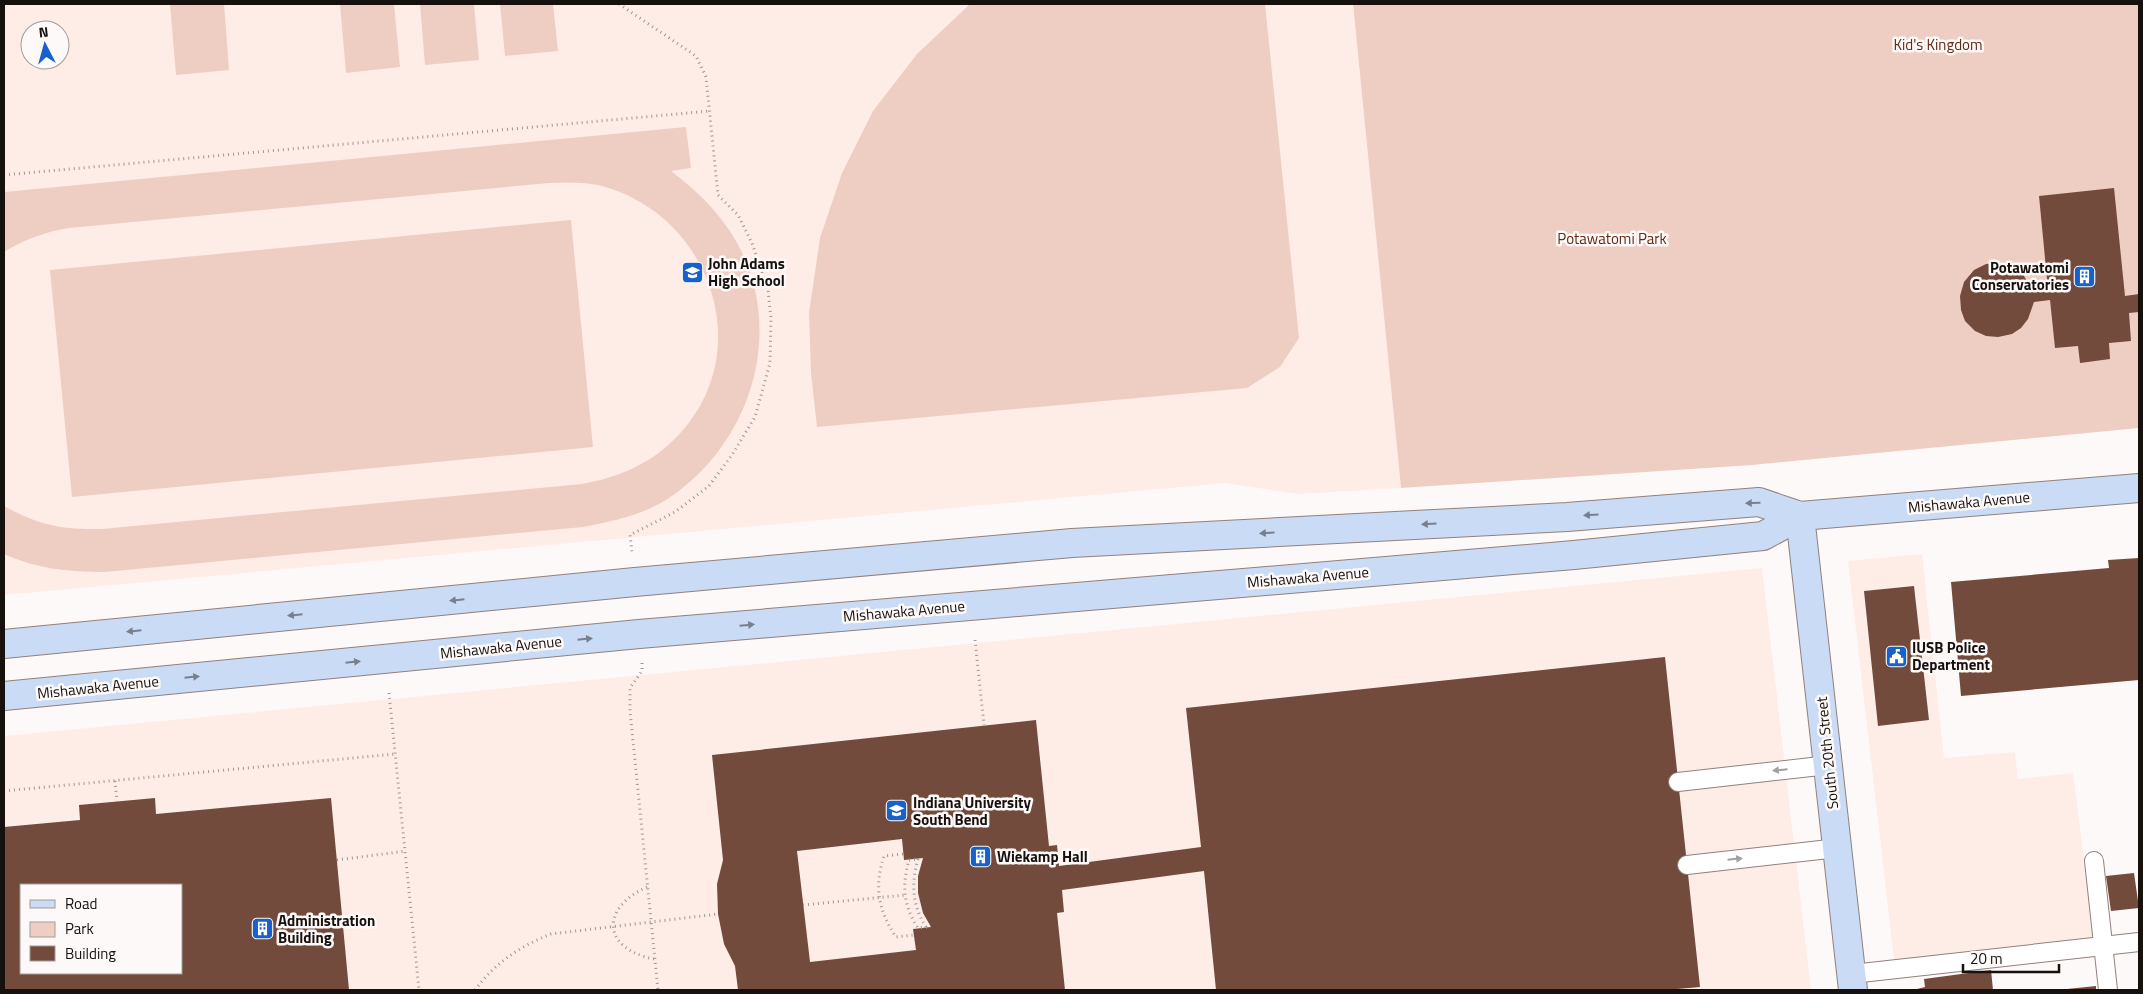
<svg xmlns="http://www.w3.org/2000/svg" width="2143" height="994" font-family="'Titillium Web',sans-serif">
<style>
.built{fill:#feede7;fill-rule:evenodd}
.green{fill:#eecec2}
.building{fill:#724b3d;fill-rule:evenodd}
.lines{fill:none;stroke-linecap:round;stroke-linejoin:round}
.lane-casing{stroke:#92807a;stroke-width:20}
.secondary-casing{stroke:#92807a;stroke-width:30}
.path{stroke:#9b9795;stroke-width:3;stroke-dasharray:1 4;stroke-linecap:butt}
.lane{stroke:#fff;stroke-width:18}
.secondary{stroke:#cadbf5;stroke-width:28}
.oneway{fill:#79808d}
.oneway2{fill:#a2a09f}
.labels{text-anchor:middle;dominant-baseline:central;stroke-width:5;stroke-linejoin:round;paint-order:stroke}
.park-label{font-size:15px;fill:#622a13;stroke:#fdf9f8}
.poi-label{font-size:15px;font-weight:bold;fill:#17110e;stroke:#fdf9f8;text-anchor:start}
.street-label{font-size:15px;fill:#17110e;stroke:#fdf9f8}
</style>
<rect width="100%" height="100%" fill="#fdf9f8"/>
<!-- built -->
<g class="built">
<path d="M4,4H1353L1401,488L1298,494L1225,483L4,595ZM30,30H60V60H30Z"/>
<path d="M1922,554L1944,758L2015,752L2018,779L2073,773L2094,937L1894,960L1848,561Z"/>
<path d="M1762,568L1811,990H4V736ZM21,885H181V973H21Z"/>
</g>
<!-- green -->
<g class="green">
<path d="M170,4H224L229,70L176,75Z"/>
<path d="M340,4H394L400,67L346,73Z"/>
<path d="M420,4H474L479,60L425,65Z"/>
<path d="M500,4H553L558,51L505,56Z"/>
<path d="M970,4H1265L1299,338L1280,367L1247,388L817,427L811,373L809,313L820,238L842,173L873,111L917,54Z"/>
<path d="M1353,4H2139V428L1752,465L1401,488Z"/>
<path d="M686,127L691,168L671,171C692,187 712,205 727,227C789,315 758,436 672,496C646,514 615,521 583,527L105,572C69,572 37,569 4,554V506C38,525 63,530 102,529L582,484C613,478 642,468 667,446C762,364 716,214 598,185C582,182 565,182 549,183L69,228C45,232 25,239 4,252V192Z"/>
<path d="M571,220L593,447L72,497L50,270Z"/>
</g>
<!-- building -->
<g class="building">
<path d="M2114,188L2125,296L2139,294V312L2129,313L2131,341L2109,343L2110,359L2080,363L2078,346L2055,348L2050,300L2034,302L2028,319L2021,328L2012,334L1998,337L1986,336L1975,331L1965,321L1961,310L1960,296L1964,282L1974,270L1986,264L2001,263L2013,266L2022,272L2032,291L2048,289L2039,196Z"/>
<path d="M2139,558V680L1961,696L1951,582L2109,568L2108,560Z"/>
<path d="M1914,586L1929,720L1878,726L1864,591Z"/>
<path d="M1665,657L1700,987L1666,990H1216L1204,871L1062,890L1064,912L1057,913L1065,990H738L735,966L724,944L718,914L717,884L723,860L712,755L1036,720L1049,846L1057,845L1059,866L1201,847L1186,708ZM902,839L904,860L923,858L918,876V893L923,913L931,927L913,929L916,950L810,962L797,851Z"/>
<path d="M155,798L156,814L331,798L349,990H4V827L80,820L79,805ZM21,885H181V973H21Z"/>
<path d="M2134,873L2139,908L2111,911L2106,876Z"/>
<path d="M1991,970L1993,990H1913L1925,987L1924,979Z"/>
<path d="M2096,986V990H2067V989Z"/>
</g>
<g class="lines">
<defs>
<g id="lane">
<path d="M1678,782L1829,765"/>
<path d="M2094,861L2108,990"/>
<path d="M1687,865L1838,848"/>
<path d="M1852,974L2139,942"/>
</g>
<g id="secondary">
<path d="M1800,516L1853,990"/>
<path d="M4,644L635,582L1072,543L1567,517L1759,502L1800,516L2139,488"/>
<path d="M4,696L639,634L1574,555L1763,536L1800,516"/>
</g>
</defs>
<!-- lane casing -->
<use href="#lane" class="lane-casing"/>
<!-- secondary casing -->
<use href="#secondary" class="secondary-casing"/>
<!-- path -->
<g class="path">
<path d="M619,4L696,56L706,77L718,195L738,215L752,243L768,290L771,318L770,363L755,417L732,455L709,486L675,512L630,535L632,552"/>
<path d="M4,175L710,111"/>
<path d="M975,640L984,725"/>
<path d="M642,663V671L630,688V711L658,990"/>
<path d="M389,693L419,990"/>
<path d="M115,781L117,801"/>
<path d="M4,791L395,754"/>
<path d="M903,854L884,856C874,887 878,910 896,937L914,935"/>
<path d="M918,859C911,884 912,905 926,927L918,928C903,906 902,885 909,860Z"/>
<path d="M337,860L406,851"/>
<path d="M647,887C599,909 603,949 654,959"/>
<path d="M803,905L905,895"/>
<path d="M475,990C496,962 519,947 551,934L718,914"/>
</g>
<!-- lane -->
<use href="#lane" class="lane"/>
<!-- secondary -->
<use href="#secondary" class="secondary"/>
</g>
<!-- one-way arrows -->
<defs><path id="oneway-solid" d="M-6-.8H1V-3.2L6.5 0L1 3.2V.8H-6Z" transform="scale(1.25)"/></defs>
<g class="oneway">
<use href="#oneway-solid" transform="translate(1753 503) rotate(179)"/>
<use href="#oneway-solid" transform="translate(1591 515) rotate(176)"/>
<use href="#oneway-solid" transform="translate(1429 524) rotate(177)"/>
<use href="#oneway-solid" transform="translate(1267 533) rotate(177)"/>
<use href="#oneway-solid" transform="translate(457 600) rotate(174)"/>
<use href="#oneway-solid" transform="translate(295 615) rotate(174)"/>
<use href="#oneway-solid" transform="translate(747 625) rotate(-5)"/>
<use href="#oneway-solid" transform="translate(134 631) rotate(174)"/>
<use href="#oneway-solid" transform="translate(585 639) rotate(-6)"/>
<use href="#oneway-solid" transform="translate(353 662) rotate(-6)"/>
<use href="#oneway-solid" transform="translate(192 677) rotate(-6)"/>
</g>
<g class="oneway2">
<use href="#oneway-solid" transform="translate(1780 770) rotate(174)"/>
<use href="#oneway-solid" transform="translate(1735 859) rotate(-6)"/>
</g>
<!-- icons -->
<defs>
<symbol id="school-square" viewBox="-11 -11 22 22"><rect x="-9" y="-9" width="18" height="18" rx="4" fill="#1761cc" stroke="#fdf9f8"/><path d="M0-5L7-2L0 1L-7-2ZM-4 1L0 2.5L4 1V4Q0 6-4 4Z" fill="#fff"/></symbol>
<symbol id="building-square" viewBox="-11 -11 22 22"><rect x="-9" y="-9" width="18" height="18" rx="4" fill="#1761cc" stroke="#fdf9f8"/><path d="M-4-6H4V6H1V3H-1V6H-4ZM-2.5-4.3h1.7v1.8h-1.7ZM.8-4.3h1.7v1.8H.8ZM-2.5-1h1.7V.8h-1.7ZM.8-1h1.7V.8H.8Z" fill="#fff"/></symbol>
<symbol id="civic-square" viewBox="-11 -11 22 22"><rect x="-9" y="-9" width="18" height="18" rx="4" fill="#1761cc" stroke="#fdf9f8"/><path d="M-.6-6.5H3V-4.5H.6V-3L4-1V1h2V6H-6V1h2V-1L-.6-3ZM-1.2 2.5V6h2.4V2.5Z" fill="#fff"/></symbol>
<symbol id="university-square" viewBox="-11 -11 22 22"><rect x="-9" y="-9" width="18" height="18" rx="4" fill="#1761cc" stroke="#fdf9f8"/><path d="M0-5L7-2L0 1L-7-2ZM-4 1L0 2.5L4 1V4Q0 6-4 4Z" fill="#fff"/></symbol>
</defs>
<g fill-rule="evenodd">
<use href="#school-square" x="680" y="260" width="25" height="25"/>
<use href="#building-square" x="2072" y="264" width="25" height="25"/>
<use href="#civic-square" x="1884" y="644" width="25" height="25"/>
<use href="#university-square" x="884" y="798" width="25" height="25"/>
<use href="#building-square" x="968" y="844" width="25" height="25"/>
<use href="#building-square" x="250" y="916" width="25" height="25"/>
</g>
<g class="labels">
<!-- park labels -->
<g class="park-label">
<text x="1938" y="44">Kid's Kingdom</text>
<text x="1612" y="238">Potawatomi Park</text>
</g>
<!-- poi labels -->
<g class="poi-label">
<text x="708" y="263">John Adams<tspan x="708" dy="17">High School</tspan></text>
<text x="2069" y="267" text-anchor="end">Potawatomi<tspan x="2069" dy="17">Conservatories</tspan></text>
<text x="1912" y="647">IUSB Police<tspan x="1912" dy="17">Department</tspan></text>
<text x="913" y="802">Indiana University<tspan x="913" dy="17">South Bend</tspan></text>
<text x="997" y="856">Wiekamp Hall</text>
<text x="278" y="920">Administration<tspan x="278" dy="17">Building</tspan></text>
</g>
<!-- street labels -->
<g class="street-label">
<text transform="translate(1969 502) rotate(-5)">Mishawaka Avenue</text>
<text transform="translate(1308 577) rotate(-5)">Mishawaka Avenue</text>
<text transform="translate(904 611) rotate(-5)">Mishawaka Avenue</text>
<text transform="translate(501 647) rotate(-6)">Mishawaka Avenue</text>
<text transform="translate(98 687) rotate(-6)">Mishawaka Avenue</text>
<text transform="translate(1827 753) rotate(-96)">South 20th Street</text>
</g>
</g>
<!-- border -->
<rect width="2143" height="994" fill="none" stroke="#17110e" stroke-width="10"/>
<!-- legend -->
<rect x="20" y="884" width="162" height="90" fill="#fdf9f8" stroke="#a19c9a"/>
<rect x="30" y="900" width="25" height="8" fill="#cadbf5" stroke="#a19c9a"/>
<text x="65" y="909" font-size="15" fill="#17110e">Road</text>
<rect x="30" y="922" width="25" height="15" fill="#eecec2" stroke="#a19c9a"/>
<text x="65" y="934" font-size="15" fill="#17110e">Park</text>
<rect x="30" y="946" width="25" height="15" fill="#724b3d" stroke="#a19c9a"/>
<text x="65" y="959" font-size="15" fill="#17110e">Building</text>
<!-- north arrow -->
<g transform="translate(45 45) rotate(354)"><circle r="24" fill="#fdf9f8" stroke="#a19c9a"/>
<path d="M0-4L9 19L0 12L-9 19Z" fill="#1761cc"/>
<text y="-8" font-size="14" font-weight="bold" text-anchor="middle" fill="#17110e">N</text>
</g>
<!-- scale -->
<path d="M1963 964v8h96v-8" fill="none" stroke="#17110e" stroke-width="2.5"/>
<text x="1970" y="964" font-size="15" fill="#17110e" stroke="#fdf9f8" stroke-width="4" paint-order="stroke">20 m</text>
</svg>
